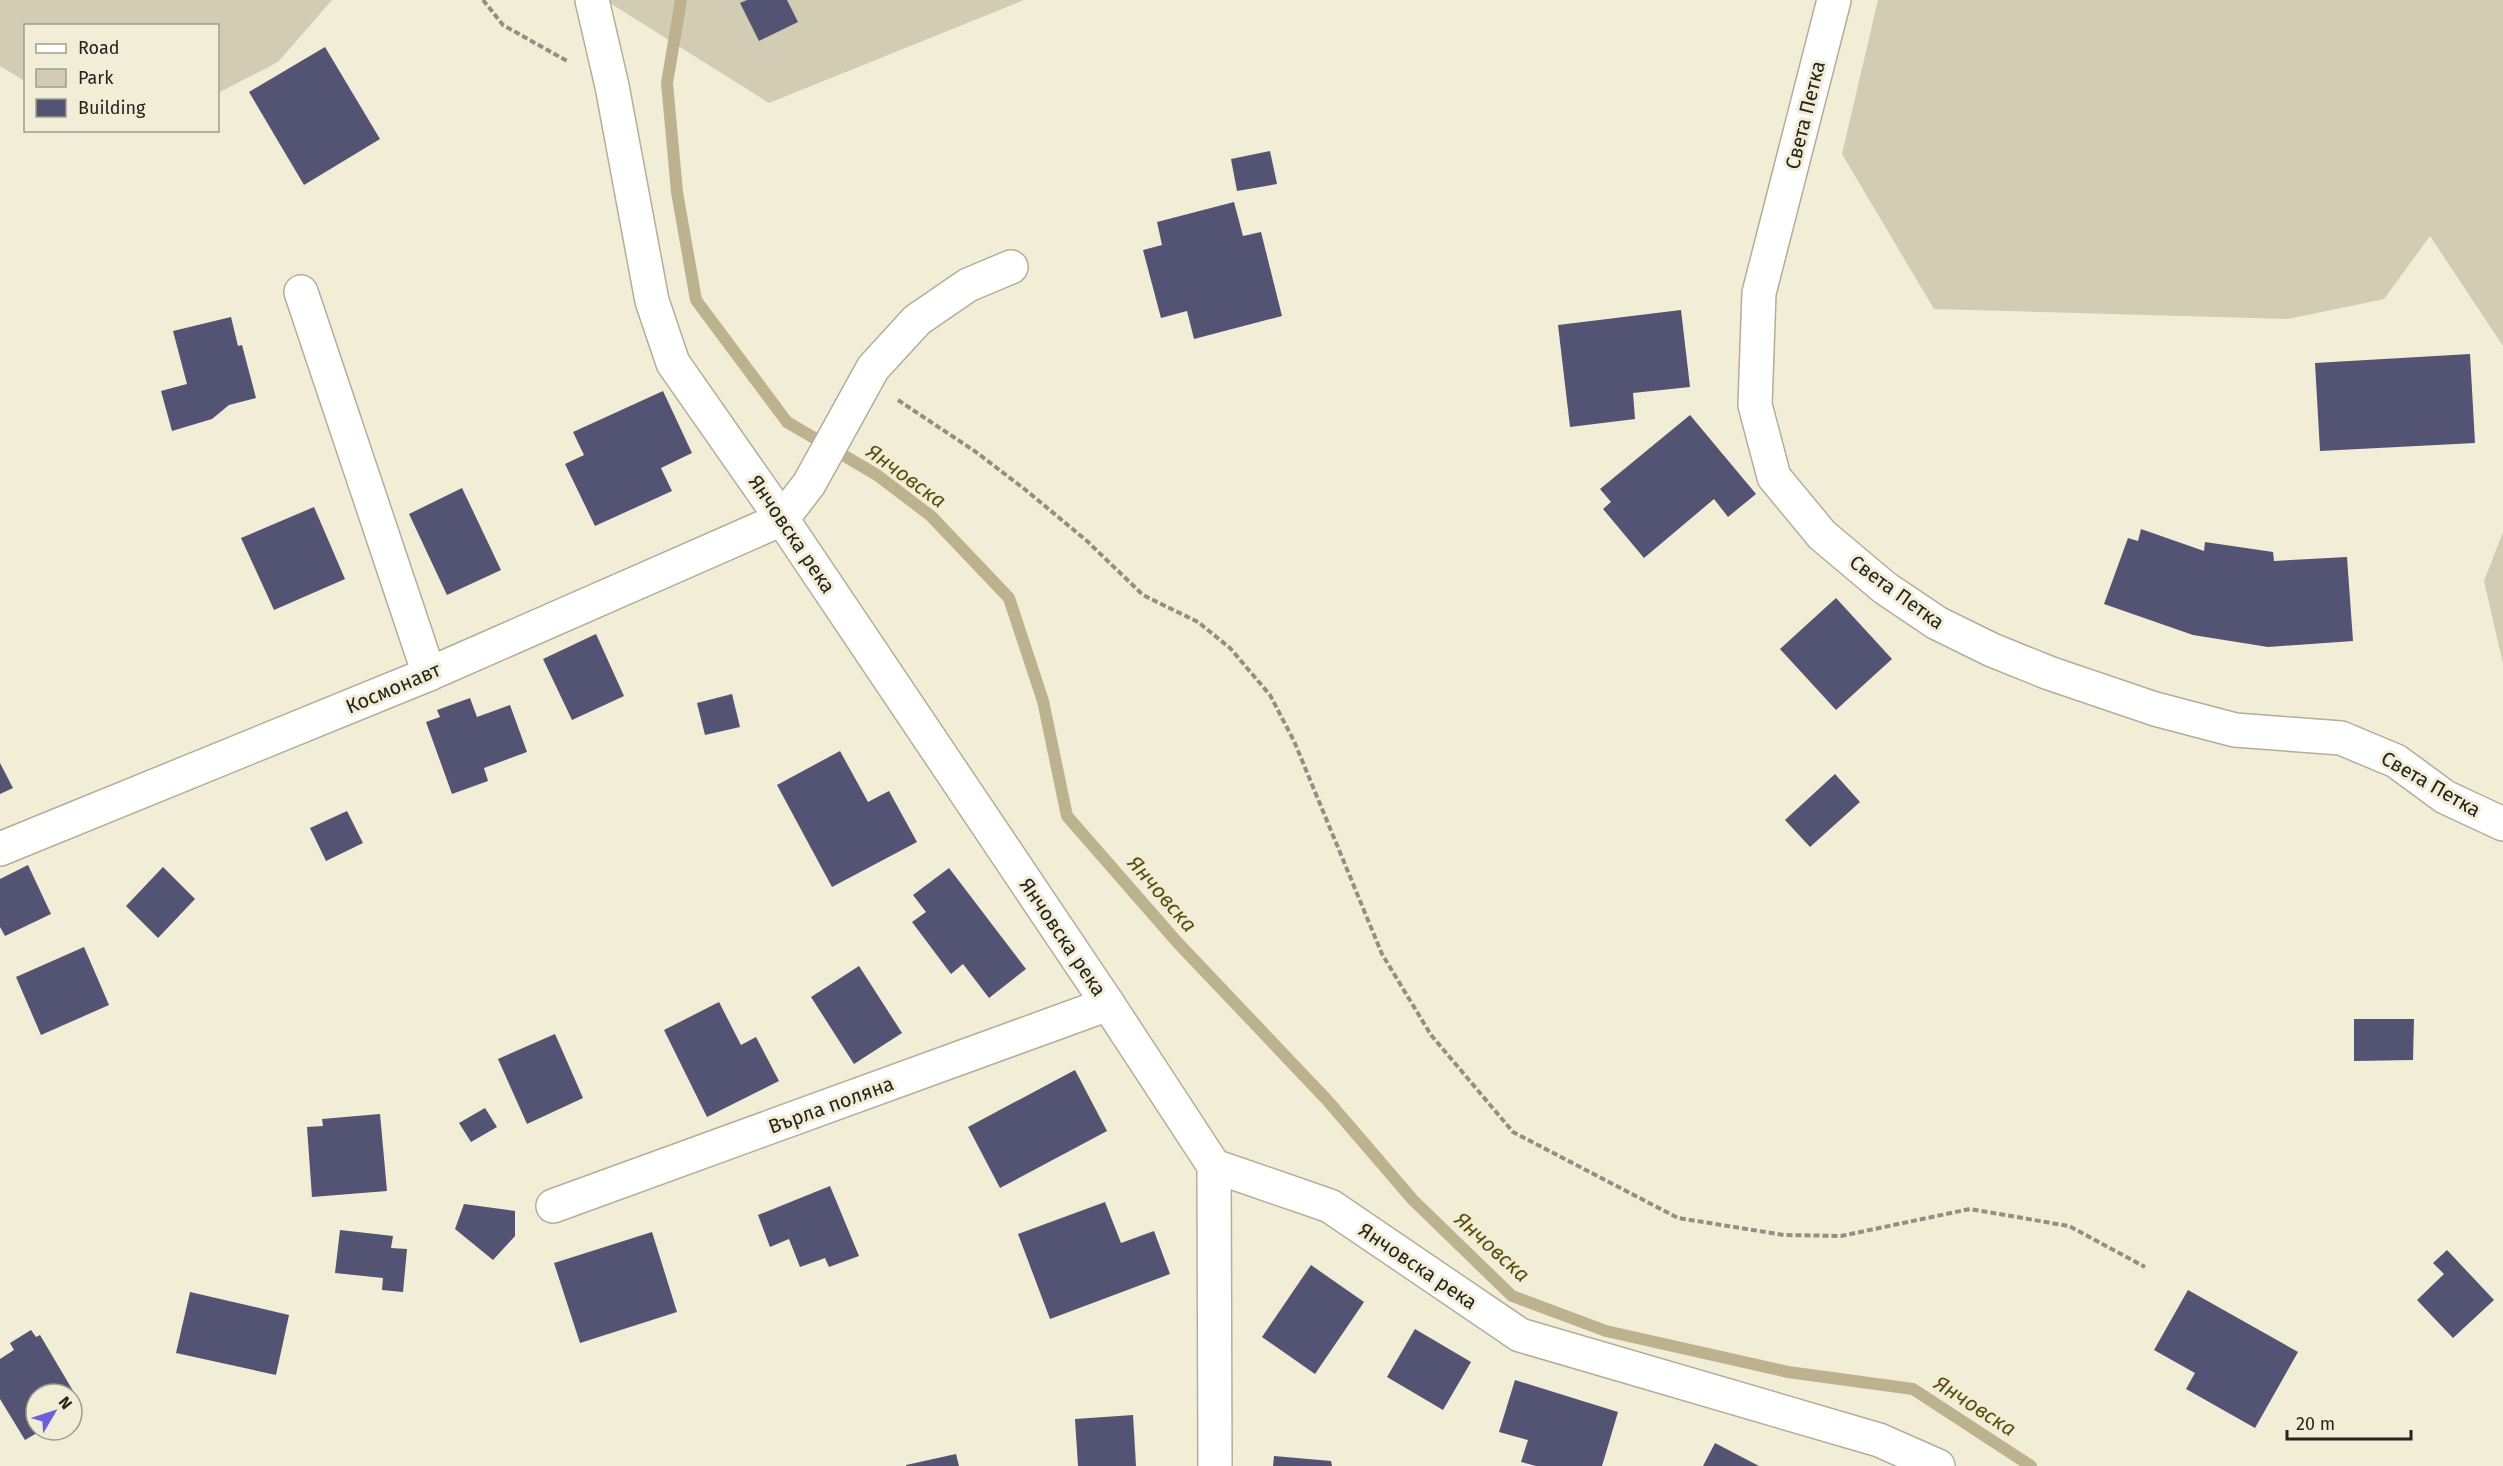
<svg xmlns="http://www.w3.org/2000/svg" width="2503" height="1466" font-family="'Fira Sans',sans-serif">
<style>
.green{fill:#d2ccb4}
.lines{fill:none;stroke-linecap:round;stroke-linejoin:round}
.stream{stroke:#bcb38e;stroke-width:12}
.building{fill:#535473}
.minor-casing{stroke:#b3ae98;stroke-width:36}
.path{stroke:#939080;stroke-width:4;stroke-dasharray:6 3;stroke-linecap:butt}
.minor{stroke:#fff;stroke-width:33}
.labels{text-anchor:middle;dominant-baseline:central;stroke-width:6;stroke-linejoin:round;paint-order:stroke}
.street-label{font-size:20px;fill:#26241c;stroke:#f2edd6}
.water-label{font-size:21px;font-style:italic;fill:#5c4e0e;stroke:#f2edd6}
</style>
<rect width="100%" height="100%" fill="#f2edd6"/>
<!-- green -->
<g class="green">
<path d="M0,0H332L278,62L218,93V26H26L25,81L0,66Z"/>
<path d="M605,0H1024L769,103Z"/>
<path d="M1878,0H2503V346L2430,236L2384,299L2288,319L1934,309L1842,154Z"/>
<path d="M2503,532V664L2484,581Z"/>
</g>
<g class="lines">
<!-- stream -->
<path class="stream" d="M681,0L667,83L677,192L696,300L787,422L877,475L931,516L1009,598L1043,701L1067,816L1177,942L1327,1100L1413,1200L1512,1296L1606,1331L1788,1372L1913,1389L2031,1466"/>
</g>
<!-- building -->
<g class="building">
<path d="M747,0H787L798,22L759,41L740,3Z"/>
<path d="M325,47L380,139L304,185L249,92Z"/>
<path d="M1270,151L1277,184L1237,191L1231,159Z"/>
<path d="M1234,202L1243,236L1261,232L1282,316L1194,339L1187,311L1161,318L1143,250L1162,245L1157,222Z"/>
<path d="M1681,310L1690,387L1633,393L1635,419L1570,427L1558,325Z"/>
<path d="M231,317L238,346L242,345L256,398L229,405L212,419L172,431L161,391L187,384L173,331Z"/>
<path d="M2470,354L2475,443L2320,451L2315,363Z"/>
<path d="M663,391L692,453L661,468L672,491L595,526L565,464L584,455L573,432Z"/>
<path d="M1690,415L1756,494L1728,517L1714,499L1644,558L1603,509L1611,502L1600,489Z"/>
<path d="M462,488L501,570L447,595L409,514Z"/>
<path d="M314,507L345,579L274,610L241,538Z"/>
<path d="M2141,529L2204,551L2205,542L2273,552L2274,561L2347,557L2353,641L2268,647L2193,635L2104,604L2128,538L2138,541Z"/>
<path d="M1836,598L1892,659L1836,710L1780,649Z"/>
<path d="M596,634L624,696L572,720L543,659Z"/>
<path d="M732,694L740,727L705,735L697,703Z"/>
<path d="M470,698L477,717L510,705L527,752L484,768L488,781L452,794L426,722L440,717L437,710Z"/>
<path d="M840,751L868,802L889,791L917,842L832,887L777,785Z"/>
<path d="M0,763L13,788L0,794Z"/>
<path d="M1835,774L1860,802L1810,847L1785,820Z"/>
<path d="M347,811L363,843L326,861L310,828Z"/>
<path d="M28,865L51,914L5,936L0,927V879Z"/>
<path d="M163,867L195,899L158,938L126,906Z"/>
<path d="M949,868L1026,969L989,998L963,964L951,974L912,922L926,912L913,895Z"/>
<path d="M84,947L109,1005L41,1035L16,977Z"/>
<path d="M859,966L902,1033L854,1064L811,997Z"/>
<path d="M719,1002L741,1045L756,1037L779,1081L707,1117L664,1030Z"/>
<path d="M2354,1019H2414L2413,1060L2354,1061Z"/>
<path d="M555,1034L583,1098L527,1124L498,1059Z"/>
<path d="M1075,1070L1107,1131L1000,1188L968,1127Z"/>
<path d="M485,1108L497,1127L471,1142L459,1123Z"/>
<path d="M380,1114L387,1191L312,1197L307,1127L323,1126L322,1119Z"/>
<path d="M830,1186L859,1256L829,1267L825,1258L800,1267L789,1239L770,1247L758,1215Z"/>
<path d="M1105,1202L1121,1243L1154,1231L1170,1274L1050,1319L1018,1234Z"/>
<path d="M464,1204L515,1211V1236L493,1260L455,1229Z"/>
<path d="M340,1230L393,1236L391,1248L407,1249L403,1292L382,1290L383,1278L335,1273Z"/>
<path d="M652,1232L677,1312L580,1343L554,1263Z"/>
<path d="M2447,1250L2494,1300L2453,1338L2417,1300L2444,1274L2433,1263Z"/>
<path d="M1311,1265L1364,1302L1315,1374L1262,1337Z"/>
<path d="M2188,1290L2298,1352L2255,1428L2186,1389L2195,1373L2154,1350Z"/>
<path d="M190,1292L289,1315L276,1375L176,1353Z"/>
<path d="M1415,1329L1471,1362L1443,1410L1387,1377Z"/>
<path d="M31,1330L36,1337L40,1335L82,1406L72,1412V1394H36V1430H42L25,1440L0,1399V1359L14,1350L10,1343Z"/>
<path d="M1515,1380L1618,1412L1602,1466H1536L1521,1462L1528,1440L1499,1432Z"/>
<path d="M1133,1415L1136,1466H1078L1075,1419Z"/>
<path d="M1715,1443L1759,1466H1703Z"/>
<path d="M956,1454L959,1466H906V1465Z"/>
<path d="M1274,1456L1331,1461L1332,1466H1273Z"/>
</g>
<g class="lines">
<defs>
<g id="minor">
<path d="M592,0L612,86L652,301L673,363L782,519L1108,1004L1214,1166L1330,1206L1520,1335L1879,1440L1938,1466"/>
<path d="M1834,0L1759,293L1755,405L1774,477L1822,535L1885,588L1937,623L1992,650L2049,673L2155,709L2235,730L2341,738L2396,761L2445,797L2503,824"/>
<path d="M301,292L429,674"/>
<path d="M0,849L429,674L782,519L809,484L873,368L917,320L968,285L1011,267"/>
<path d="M1214,1166L1215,1466"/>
<path d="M553,1206L1108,1004"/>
</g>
</defs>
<!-- minor casing -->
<use href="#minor" class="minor-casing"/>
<!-- path -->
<g class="path">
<path d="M483,0L503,25L567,61"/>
<path d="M898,400L976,452L1027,491L1087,541L1143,595L1198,622L1230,648L1270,695L1294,741L1382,954L1431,1035L1513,1132L1678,1218L1784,1235L1841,1236L1970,1209L2069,1226L2145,1267"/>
</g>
<!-- minor -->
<use href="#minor" class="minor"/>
</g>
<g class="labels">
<!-- street labels -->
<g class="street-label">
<text transform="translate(1805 115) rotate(-76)">Света Петка</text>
<text transform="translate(792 534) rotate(56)">Янчовска река</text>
<text transform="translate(1897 592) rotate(36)">Света Петка</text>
<text transform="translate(393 688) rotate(-23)">Космонавт</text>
<text transform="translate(2431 784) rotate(30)">Света Петка</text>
<text transform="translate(1063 937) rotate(56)">Янчовска река</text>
<text transform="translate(831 1105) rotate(-20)">Върла поляна</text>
<text transform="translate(1418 1266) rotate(34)">Янчовска река</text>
</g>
<!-- water labels -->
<g class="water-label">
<text transform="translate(906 476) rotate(36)">Янчовска</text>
<text transform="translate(1162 894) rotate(49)">Янчовска</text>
<text transform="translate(1492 1247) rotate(42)">Янчовска</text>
<text transform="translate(1975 1406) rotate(33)">Янчовска</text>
</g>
</g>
<!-- legend -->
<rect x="24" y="24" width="195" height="108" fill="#f2edd6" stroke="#a09d8c" stroke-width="1.5"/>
<rect x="36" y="44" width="30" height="9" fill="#ffffff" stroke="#a09d8c" stroke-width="1.5"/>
<text x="78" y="54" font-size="18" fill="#26241c">Road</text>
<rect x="36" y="69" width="30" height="18" fill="#d2ccb4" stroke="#a09d8c" stroke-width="1.5"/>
<text x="78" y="84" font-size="18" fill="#26241c">Park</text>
<rect x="36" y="99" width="30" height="18" fill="#535473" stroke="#a09d8c" stroke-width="1.5"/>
<text x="78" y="114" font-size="18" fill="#26241c">Building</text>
<!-- north arrow -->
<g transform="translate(54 1412) rotate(51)"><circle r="28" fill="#f2edd6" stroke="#a09d8c" stroke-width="1.5"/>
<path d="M0-4.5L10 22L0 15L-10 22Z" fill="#6c60da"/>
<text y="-9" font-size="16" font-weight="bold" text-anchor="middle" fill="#26241c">N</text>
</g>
<!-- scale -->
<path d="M2287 1430v9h124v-9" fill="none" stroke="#26241c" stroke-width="3"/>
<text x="2296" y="1430" font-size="18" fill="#26241c" stroke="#f2edd6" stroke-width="4.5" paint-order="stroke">20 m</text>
</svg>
